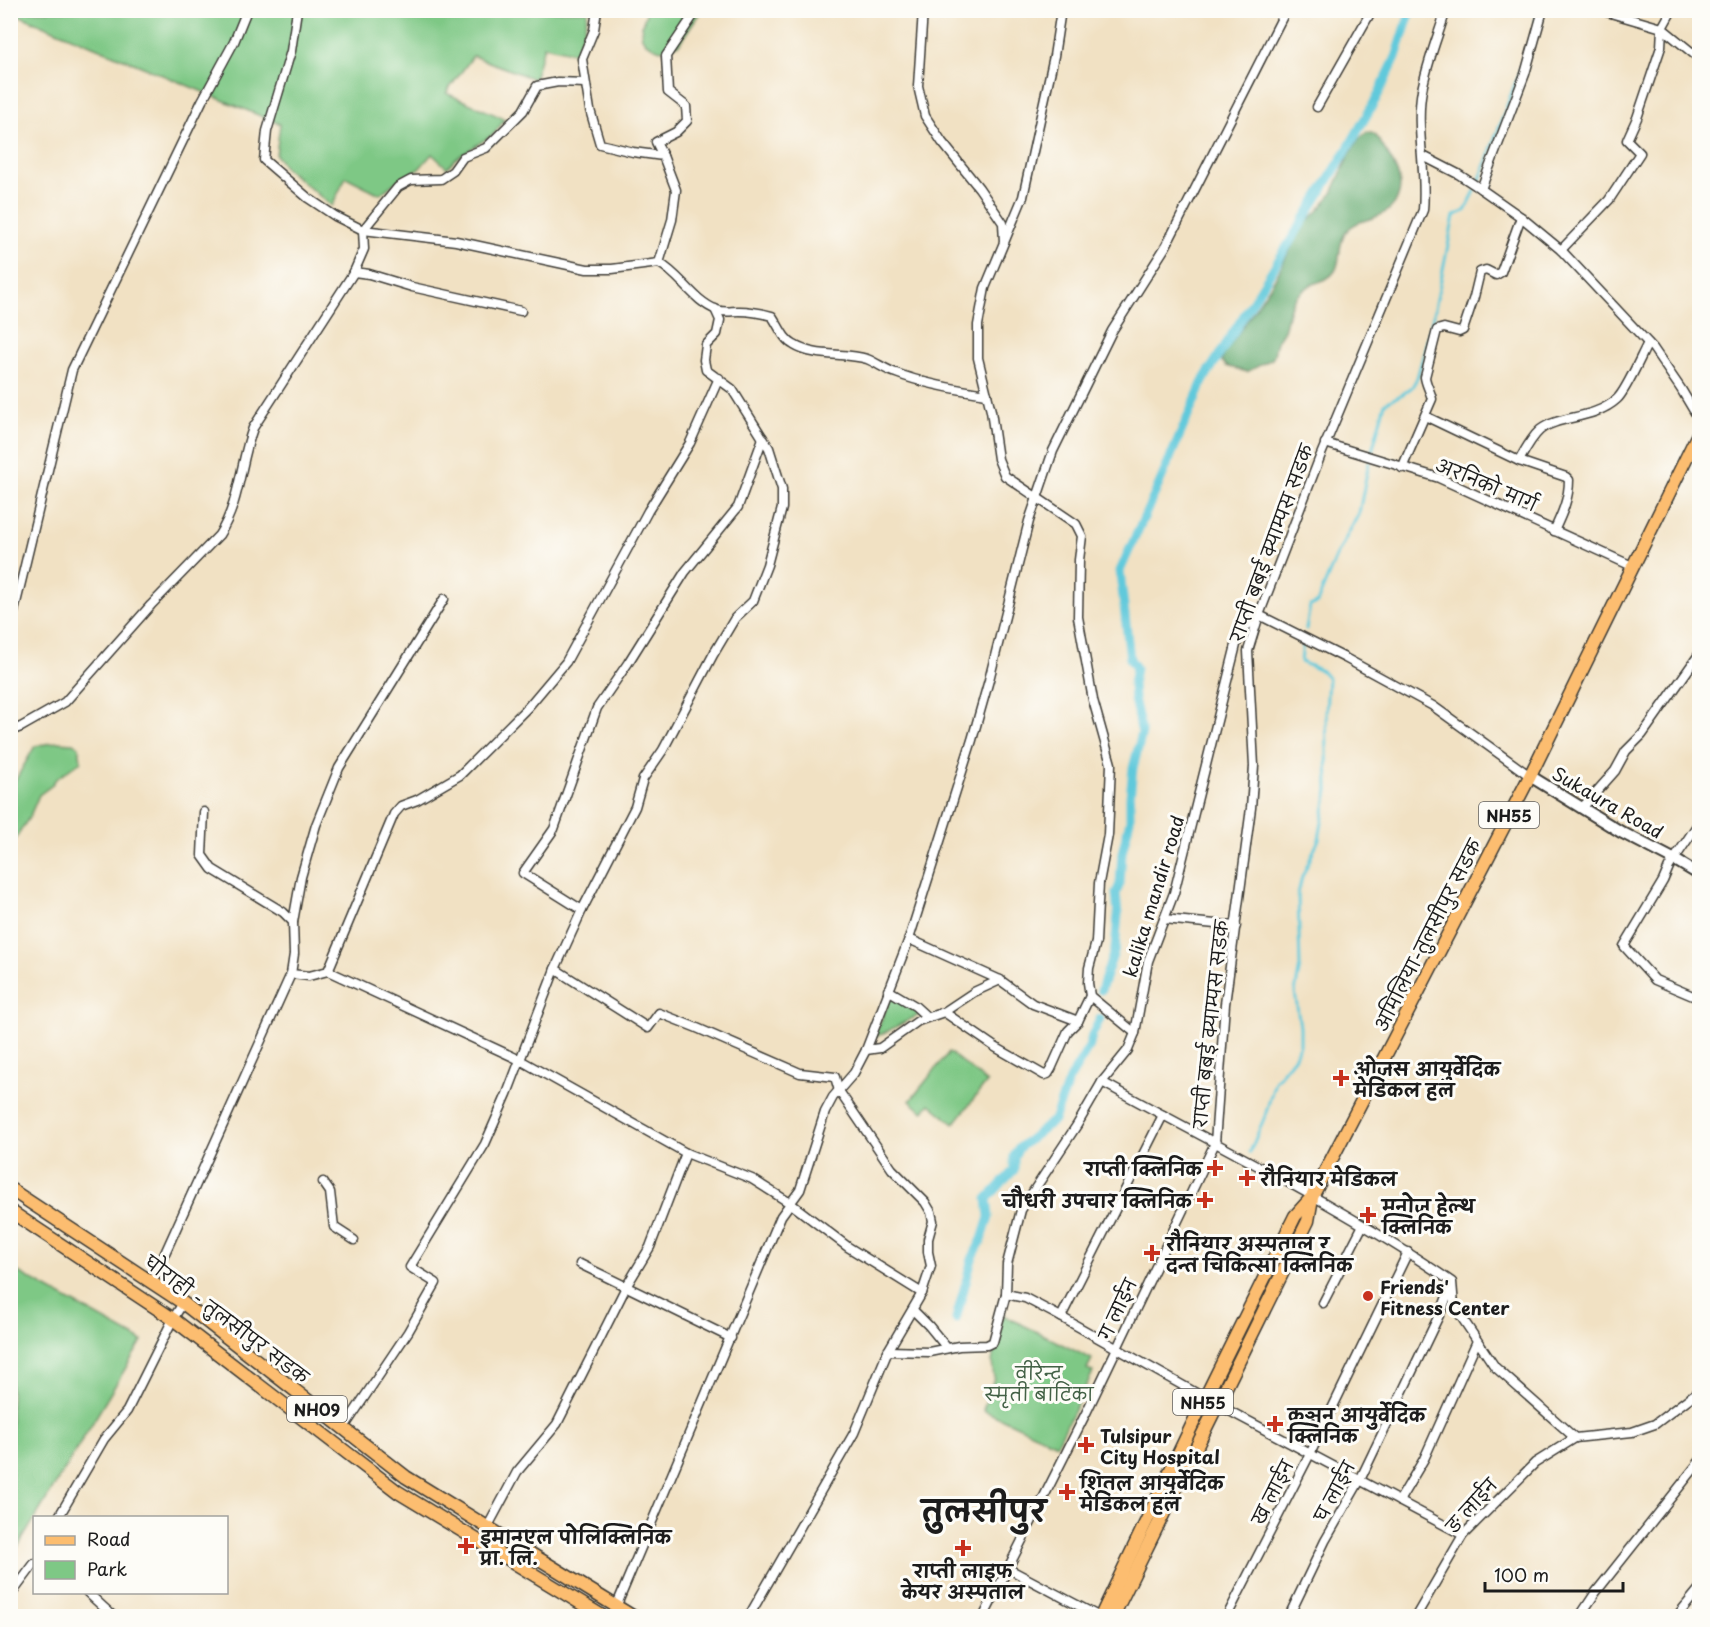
<svg xmlns="http://www.w3.org/2000/svg" width="1710" height="1627" font-family="'Playpen Sans','Playpen Sans Deva',sans-serif">
<style>
.green{fill:#7ec885;stroke:#4d7250;stroke-width:1.5}
.forest{fill:#66ac72;stroke:#416447;stroke-width:1.5}
.lines{fill:none;stroke-linecap:round;stroke-linejoin:round}
.stream{stroke:#60c9db;stroke-width:3}
.canal{stroke:#60c9db;stroke-width:9}
.minor-casing{stroke:#3c3a35;stroke-width:11}
.tertiary-casing{stroke:#3c3a35;stroke-width:14}
.primary-casing{stroke:#3c3a35;stroke-width:15}
.minor{stroke:#fff;stroke-width:8}
.tertiary{stroke:#fff;stroke-width:10}
.primary{stroke:#fcbd6f;stroke-width:12}
.poi-dot{fill:#c8321e;stroke:#fdfcf7;stroke-width:2}
.labels{text-anchor:middle;dominant-baseline:central;stroke-width:6;stroke-linejoin:round;paint-order:stroke}
.shield{fill:#fdfcf7;stroke:#605f5e;stroke-width:1.5}
.shield-label{font-size:16px;font-weight:bold;fill:#1c1c1c}
.street-label{font-size:18px;fill:#1c1c1c;stroke:#fdfcf7}
.poi-label{font-size:18px;font-weight:bold;fill:#1c1c1c;stroke:#fdfcf7;text-anchor:start}
.park-label{font-size:18px;fill:#436146;stroke:#fdfcf7}
.town-label{font-size:30px;font-weight:bold;fill:#1c1c1c;stroke:#fdfcf7}
</style>
<rect width="100%" height="100%" fill="#fdfcf7"/>
<filter id="ink" filterUnits="userSpaceOnUse"><feTurbulence type="fractalNoise" baseFrequency=".0167" numOctaves="2"/><feDisplacementMap in="SourceGraphic" scale="12" xChannelSelector="R" yChannelSelector="G"/><feConvolveMatrix kernelMatrix="1 2 1 2 8 2 1 2 1" color-interpolation-filters="sRGB"/></filter>
<filter id="wash" filterUnits="userSpaceOnUse"><feTurbulence type="fractalNoise" baseFrequency=".008" numOctaves="4" result="noise"/><feDisplacementMap in="SourceGraphic" scale="24" xChannelSelector="R" yChannelSelector="G"/><feGaussianBlur stdDeviation="1.35" result="paint"/><feColorMatrix in="noise" values="0 0 0 0 0 0 0 0 0 0 0 0 0 0 0 0 0 1.4 0 .05"/><feComposite in="paint" operator="in"/></filter>
<g filter="url(#wash)">
<rect width="100%" height="100%" fill="#f1e1c3"/>
<!-- green -->
<g class="green">
<path d="M10,11H588L584,31L575,53L544,46L534,79L473,56L446,93L505,119L494,134L455,159L447,168L432,154L419,169L400,179L380,194L346,177L332,206L284,167L276,155L280,124L11,12Z"/>
<path d="M647,11H701L679,44L661,50C636,42 639,32 647,11Z"/>
<path d="M57,742L73,743L79,747L81,761L55,780L51,786L39,795L30,816L11,846V788L35,746Z"/>
<path d="M891,996L921,1014L874,1038Z"/>
<path d="M949,1052L987,1082L954,1124L930,1104L923,1112L910,1101Z"/>
<path d="M11,1268L142,1341L11,1558Z"/>
<path d="M1003,1315L1092,1359L1087,1369L1093,1372L1057,1444L983,1410L994,1378L992,1363L995,1341Z"/>
</g>
<!-- forest -->
<path class="forest" d="M1367,132C1379,134 1379,141 1385,150C1397,168 1409,190 1390,209C1378,221 1356,218 1346,232C1337,244 1342,260 1335,271C1329,280 1320,281 1311,285C1307,287 1301,293 1297,296C1288,305 1288,319 1284,330C1282,334 1278,338 1277,342C1274,348 1276,354 1272,359L1247,372L1226,366L1222,361L1224,354L1273,282L1303,225L1318,211L1332,193L1349,155L1359,139Z"/>
<g class="lines">
<!-- stream -->
<g class="stream">
<path d="M1536,22L1537,10"/>
<path d="M1479,182L1527,51"/>
<path d="M1372,451L1385,403L1403,394L1412,387L1417,378L1432,323L1454,216L1465,211L1475,191"/>
<path d="M1306,629L1310,606L1317,603L1336,557L1359,513L1369,462"/>
<path d="M1250,1152L1265,1116L1275,1081L1294,1058L1300,1045V1027L1295,992L1300,966L1298,894L1302,877L1319,839L1328,790L1326,714L1328,678L1322,671L1301,662L1303,642"/>
</g>
<!-- canal -->
<g class="canal">
<path d="M1101,990L1115,949L1118,915L1116,893L1120,884L1122,853L1130,820V797L1133,768L1142,733L1134,699L1133,684L1136,668L1130,659L1120,571L1127,555L1156,491L1203,381L1344,155L1376,99L1396,57L1411,10"/>
<path d="M956,1319L972,1259L982,1239L989,1217L987,1199L1014,1170V1156L1019,1148L1054,1120L1069,1080L1090,1045L1092,1035L1100,1019"/>
</g>
</g>
</g>
<g filter="url(#ink)">
<g class="lines">
<defs>
<g id="minor">
<path d="M297,10L291,51L267,131L264,160L308,198L335,216L363,230L456,241L587,269H612L659,263C681,275 693,301 717,310C725,313 731,311 739,311C750,311 761,313 772,316C779,326 783,339 794,345C815,358 844,352 867,359C877,363 886,370 896,373C924,384 959,390 987,394"/>
<path d="M597,10L594,30L582,59L590,110L600,144L633,152L663,156L676,190L672,220L659,263"/>
<path d="M923,10L918,86L925,116L942,142L979,188L1003,223L1004,242"/>
<path d="M1061,10L1054,56L1023,197L985,288L978,325V358L991,411L998,459L1005,476L1076,524L1082,536L1079,560L1078,617L1093,700L1111,764L1108,835L1099,883L1096,942L1089,968L1088,983L1090,996L1135,1033"/>
<path d="M1600,10L1662,28L1700,59"/>
<path d="M1317,107L1372,10"/>
<path d="M663,156L656,142L676,132L687,121L686,106L668,92L666,56L697,10"/>
<path d="M1423,156L1458,174L1481,189L1521,217L1561,250L1653,348L1681,389L1697,416L1700,434"/>
<path d="M1481,189L1525,74L1543,10"/>
<path d="M1561,250L1609,200L1640,153L1627,140L1637,118L1661,47L1662,28L1672,10"/>
<path d="M354,272L369,274L412,287L521,311"/>
<path d="M1425,416L1519,461L1566,477L1569,480C1569,499 1562,514 1554,531"/>
<path d="M1325,443L1439,478L1632,566"/>
<path d="M1519,461C1525,450 1531,438 1540,430C1559,415 1594,420 1617,399C1626,391 1641,356 1648,343"/>
<path d="M1402,468L1432,399C1430,390 1426,385 1425,377L1437,330L1444,328L1459,332L1463,330L1474,297L1480,272L1486,270L1496,275L1501,272L1521,217"/>
<path d="M10,628L72,370L202,101L234,42L247,10"/>
<path d="M10,731L21,727L65,702L151,605L219,535C240,503 240,463 253,428L354,272L364,249L363,230L398,187L411,180L441,179L453,171L463,157L486,148L523,111L537,86L558,82L585,83"/>
<path d="M1582,808L1615,771L1626,751L1642,735L1700,653"/>
<path d="M204,812L202,855L212,869L283,912L293,922L294,954L291,974"/>
<path d="M1700,821L1669,867L1663,881L1624,946L1655,980L1700,999"/>
<path d="M582,910L523,873L554,829L597,708L628,663L685,572L738,507L763,438"/>
<path d="M1164,919L1236,926"/>
<path d="M293,922L301,877L316,825L339,768L444,599"/>
<path d="M909,939L1000,980L1033,1004L1078,1021L1090,996"/>
<path d="M555,969L648,1028L659,1013L697,1028L800,1073L835,1077L839,1091L892,1169L925,1202L931,1212L933,1221L928,1239V1252L931,1266L922,1293L888,1351L854,1433L749,1616"/>
<path d="M328,971L520,1060L686,1153L752,1179L790,1203L848,1247L922,1293"/>
<path d="M888,990L915,1006L927,1017"/>
<path d="M944,1012L995,1047L1044,1075L1048,1074L1051,1069L1068,1031L1078,1021"/>
<path d="M866,1050L880,1048L918,1021L944,1012L974,992L1000,980"/>
<path d="M1102,1082C1220,1147 1342,1206 1452,1282L1454,1306L1495,1367L1575,1438L1632,1432L1655,1424L1700,1390"/>
<path d="M323,1182L330,1192L334,1227L354,1240"/>
<path d="M580,1264L731,1338"/>
<path d="M152,1282L291,974L309,976L328,971L394,814L401,806L417,800L460,775L528,707L566,662L648,511L690,443L719,378"/>
<path d="M1006,1294L1025,1298L1061,1317L1205,1398L1463,1535"/>
<path d="M1323,1303L1363,1225"/>
<path d="M913,1310L929,1326L947,1348"/>
<path d="M1061,1317L1163,1115"/>
<path d="M888,1351L929,1352L959,1346L987,1345L993,1342L1006,1294L1007,1264L1021,1210L1077,1125L1102,1082L1128,1050L1135,1033L1148,961L1174,893L1236,645L1242,630L1259,615L1345,658L1433,706L1530,776"/>
<path d="M343,1429L408,1332L436,1283L410,1267L485,1144L507,1094L555,969L582,910L635,807L643,779L663,750L713,655L735,618L753,601L767,565L782,508V489L769,448L732,389L706,370L704,360L706,345L717,334L720,320L715,309"/>
<path d="M1399,1501L1424,1459L1477,1341"/>
<path d="M58,1518L104,1439L127,1411L173,1319L183,1303"/>
<path d="M487,1528L517,1472L557,1424L626,1287L650,1247L686,1153"/>
<path d="M1009,1569L1098,1616"/>
<path d="M87,1592L113,1616"/>
<path d="M10,1596L34,1564"/>
<path d="M616,1607L781,1216L800,1190L825,1112L833,1097L854,1073L866,1050L909,939L972,740L989,680L1029,521L1053,451L1112,331L1166,246L1286,10"/>
<path d="M984,1616L1087,1411L1215,1143L1225,1004L1251,808L1254,766L1248,651L1259,615L1320,457L1423,210C1427,170 1415,127 1422,90C1427,63 1438,36 1446,10"/>
<path d="M1227,1616L1310,1454L1408,1252"/>
<path d="M1289,1616L1325,1541L1360,1480L1443,1307L1451,1286"/>
<path d="M1416,1616L1463,1535L1535,1463L1575,1438"/>
<path d="M1580,1616L1596,1592L1700,1461"/>
<path d="M1677,1616L1700,1588"/>
</g>
<path id="tertiary" d="M1530,776L1621,832L1675,860L1700,875"/>
<g id="primary">
<path d="M10,1189L183,1303L406,1477L632,1616"/>
<path d="M10,1211L173,1319L398,1492L602,1616"/>
<path d="M1103,1612L1205,1398L1295,1216L1312,1197L1530,776L1700,430"/>
<path d="M1113,1616L1308,1221L1312,1198"/>
</g>
</defs>
<!-- minor casing -->
<use href="#minor" class="minor-casing"/>
<!-- tertiary casing -->
<use href="#tertiary" class="tertiary-casing"/>
<!-- primary casing -->
<use href="#primary" class="primary-casing"/>
<!-- minor -->
<use href="#minor" class="minor"/>
<!-- tertiary -->
<use href="#tertiary" class="tertiary"/>
<!-- primary -->
<use href="#primary" class="primary"/>
</g>
</g>
<!-- markers -->
<g class="poi-dot">
<path d="M1338 1069h6v6h6v6h-6v6h-6v-6h-6v-6h6z"/>
<path d="M1212 1159h6v6h6v6h-6v6h-6v-6h-6v-6h6z"/>
<path d="M1244 1169h6v6h6v6h-6v6h-6v-6h-6v-6h6z"/>
<path d="M1202 1191h6v6h6v6h-6v6h-6v-6h-6v-6h6z"/>
<path d="M1365 1206h6v6h6v6h-6v6h-6v-6h-6v-6h6z"/>
<path d="M1149 1244h6v6h6v6h-6v6h-6v-6h-6v-6h6z"/>
<circle cx="1368" cy="1296" r="6"/>
<path d="M1272 1415h6v6h6v6h-6v6h-6v-6h-6v-6h6z"/>
<path d="M1083 1436h6v6h6v6h-6v6h-6v-6h-6v-6h6z"/>
<path d="M1064 1483h6v6h6v6h-6v6h-6v-6h-6v-6h6z"/>
<path d="M463 1537h6v6h6v6h-6v6h-6v-6h-6v-6h6z"/>
<path d="M960 1539h6v6h6v6h-6v6h-6v-6h-6v-6h6z"/>
</g>
<g class="labels">
<!-- shield labels -->
<g class="shield">
<rect x="1479" y="802" width="60" height="26" rx="4.5"/>
<rect x="1173" y="1389" width="60" height="26" rx="4.5"/>
<rect x="287" y="1396" width="60" height="26" rx="4.5"/>
</g>
<g class="shield-label">
<text x="1509" y="815">NH55</text>
<text x="1203" y="1402">NH55</text>
<text x="317" y="1409">NH09</text>
</g>
<!-- street labels -->
<g class="street-label">
<text transform="translate(1487 484) rotate(23)">अरनिको मार्ग</text>
<text transform="translate(1271 543) rotate(-70)">राप्ती बबई क्याम्पस सडक</text>
<text transform="translate(1608 802) rotate(30)">Sukaura Road</text>
<text transform="translate(1153 896) rotate(-73)">kalika mandir road</text>
<text transform="translate(1427 935) rotate(-63)">अमिलिया-तुलसीपुर सडक</text>
<text transform="translate(1210 1024) rotate(-84)">राप्ती बबई क्याम्पस सडक</text>
<text transform="translate(1117 1309) rotate(-65)">ग लाईन</text>
<text transform="translate(227 1319) rotate(37)">घोराही - तुलसीपुर सडक</text>
<text transform="translate(1334 1491) rotate(-62)">घ लाईन</text>
<text transform="translate(1272 1492) rotate(-63)">ख लाईन</text>
<text transform="translate(1471 1505) rotate(-48)">ङ लाईन</text>
</g>
<!-- poi labels -->
<g class="poi-label">
<text x="1354" y="1068">ओजस आयुर्वेदिक<tspan x="1354" dy="21">मेडिकल हल</tspan></text>
<text x="1202" y="1168" text-anchor="end">राप्ती क्लिनिक</text>
<text x="1260" y="1178">रौनियार मेडिकल</text>
<text x="1192" y="1200" text-anchor="end">चौधरी उपचार क्लिनिक</text>
<text x="1382" y="1205">मनोज हेल्थ<tspan x="1382" dy="21">क्लिनिक</tspan></text>
<text x="1166" y="1243">रौनियार अस्पताल र<tspan x="1166" dy="21">दन्त चिकित्सा क्लिनिक</tspan></text>
<text x="1380" y="1286">Friends'<tspan x="1380" dy="21">Fitness Center</tspan></text>
<text x="1288" y="1414">कञ्चन आयुर्वेदिक<tspan x="1288" dy="21">क्लिनिक</tspan></text>
<text x="1100" y="1435">Tulsipur<tspan x="1100" dy="21">City Hospital</tspan></text>
<text x="1080" y="1482">शितल आयुर्वेदिक<tspan x="1080" dy="21">मेडिकल हल</tspan></text>
<text x="480" y="1536">इमानुएल पोलिक्लिनिक<tspan x="480" dy="21">प्रा. लि.</tspan></text>
<text x="963" y="1570" text-anchor="middle">राप्ती लाइफ<tspan x="963" dy="21">केयर अस्पताल</tspan></text>
</g>
<!-- park labels -->
<g class="park-label">
<text x="1039" y="1372">वीरेन्द्र<tspan x="1039" dy="21">स्मृती बाटिका</tspan></text>
</g>
<!-- town labels -->
<g class="town-label">
<text x="984" y="1509">तुलसीपुर</text>
</g>
</g>
<!-- margin -->
<rect width="1710" height="1627" fill="none" stroke="#fdfcf7" stroke-width="36"/>
<!-- legend -->
<rect x="33" y="1516" width="195" height="78" fill="#fdfcf7" stroke="#a3a29f" stroke-width="1.5"/>
<rect x="45" y="1536" width="30" height="9" fill="#fcbd6f" stroke="#a3a29f" stroke-width="1.5"/>
<text x="87" y="1546" font-size="18" fill="#1c1c1c">Road</text>
<rect x="45" y="1561" width="30" height="18" fill="#7ec885" stroke="#a3a29f" stroke-width="1.5"/>
<text x="87" y="1576" font-size="18" fill="#1c1c1c">Park</text>
<!-- scale -->
<path d="M1485 1582v9h138v-9" fill="none" stroke="#1c1c1c" stroke-width="3"/>
<text x="1494" y="1582" font-size="18" fill="#1c1c1c" stroke="#fdfcf7" stroke-width="4.5" paint-order="stroke">100 m</text>
</svg>
